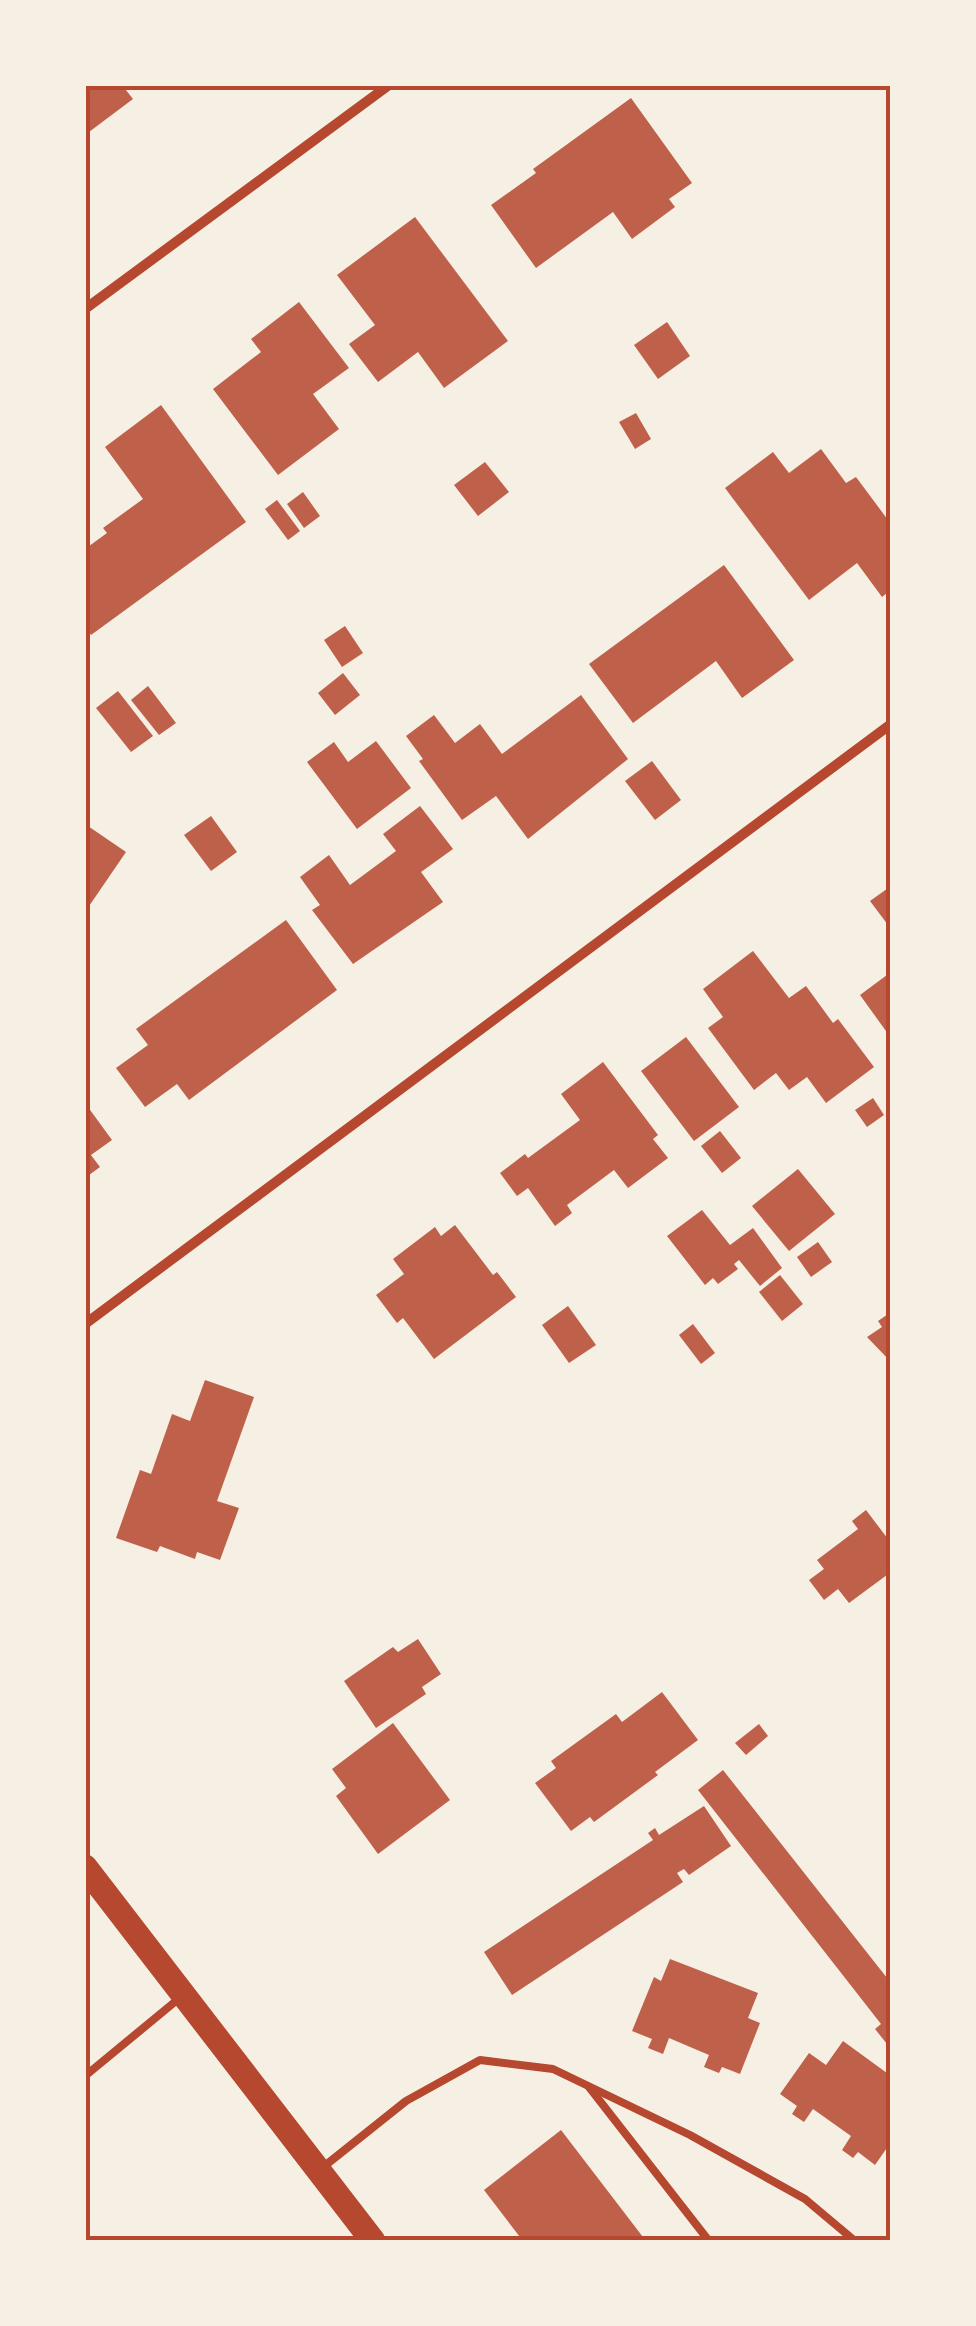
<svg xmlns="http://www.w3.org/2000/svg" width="976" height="2326" font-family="'Varela Round',sans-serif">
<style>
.building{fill:#bf614a}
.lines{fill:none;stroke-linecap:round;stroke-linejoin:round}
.service{stroke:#b5482f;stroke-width:8}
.minor{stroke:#b5482f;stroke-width:10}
.primary{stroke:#b5482f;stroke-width:25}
.neatline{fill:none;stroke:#b5482f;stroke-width:4}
</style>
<rect width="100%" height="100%" fill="#f6efe4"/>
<!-- building -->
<g class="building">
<path d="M85,85H122L133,99L85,135Z"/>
<path d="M631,98L692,183L669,199L675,207L632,239L613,212L536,268L491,205L536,173L533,169Z"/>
<path d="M415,217L508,341L444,388L418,352L378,382L349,344L375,325L337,275Z"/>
<path d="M299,302L349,368L313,394L339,429L278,475L213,389L261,352L251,339Z"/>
<path d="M667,322L690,356L658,379L634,345Z"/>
<path d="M161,405L246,522L91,635L85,626V549L107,533L103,528L143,499L105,447Z"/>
<path d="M636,413L651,439L635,449L619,422Z"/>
<path d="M821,449L846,483L856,477L891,524V590L882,597L857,563L809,600L725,488L773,452L789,473Z"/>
<path d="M485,462L509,492L478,516L454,485Z"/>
<path d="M303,492L320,516L304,528L287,504Z"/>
<path d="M277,500L300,531L288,540L265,509Z"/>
<path d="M724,565L794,660L742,698L716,661L633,723L589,664Z"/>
<path d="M345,626L363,653L342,667L324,640Z"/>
<path d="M343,673L360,695L335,715L318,693Z"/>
<path d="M148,686L176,723L159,735L131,700Z"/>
<path d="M118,691L153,736L131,752L96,708Z"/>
<path d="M581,695L628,759L528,839L496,796L462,820L419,761L423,759L406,736L434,715L455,743L480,724L502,754Z"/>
<path d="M376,741L411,788L357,829L307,762L334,742L348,762Z"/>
<path d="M652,761L681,800L655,820L625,781Z"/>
<path d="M420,806L453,849L421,872L443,902L353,964L312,910L320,905L300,877L329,855L350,885L396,851L383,834Z"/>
<path d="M211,816L237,852L211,871L184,835Z"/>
<path d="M85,824L126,852L85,912Z"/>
<path d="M891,886V929L870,901Z"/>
<path d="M286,920L337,990L189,1100L177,1084L145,1107L116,1068L148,1045L136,1029Z"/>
<path d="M753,951L789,998L806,986L833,1023L838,1019L874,1067L826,1103L807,1077L789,1090L776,1073L754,1090L708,1028L723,1017L703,989Z"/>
<path d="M891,972V1038L860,995Z"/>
<path d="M686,1037L739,1107L694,1141L641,1071Z"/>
<path d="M603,1062L658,1135L653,1139L668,1158L628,1188L614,1170L567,1205L572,1213L555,1226L528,1188L517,1196L500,1173L525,1154L528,1158L580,1120L561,1094Z"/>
<path d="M873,1098L884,1115L867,1127L855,1110Z"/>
<path d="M85,1103L112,1140L91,1155L100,1167L85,1178Z"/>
<path d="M720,1131L741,1158L722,1173L701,1146Z"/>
<path d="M798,1169L835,1214L789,1251L752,1206Z"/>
<path d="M702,1210L730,1245L753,1228L782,1268L760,1286L739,1260L734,1264L738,1269L718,1284L713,1278L705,1285L667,1236Z"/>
<path d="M455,1225L493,1275L497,1272L516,1297L434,1359L403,1318L397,1323L376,1295L404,1274L393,1259L435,1227L441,1236Z"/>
<path d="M818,1242L832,1262L811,1277L797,1257Z"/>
<path d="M780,1275L803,1304L782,1321L759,1292Z"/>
<path d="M568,1306L596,1345L569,1363L542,1325Z"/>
<path d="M891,1312V1362L867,1337L882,1327L878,1321Z"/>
<path d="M693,1324L715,1353L701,1364L679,1335Z"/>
<path d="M205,1380L254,1397L217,1501L239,1508L220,1560L197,1552L195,1559L160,1546L157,1552L116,1538L140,1470L151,1474L172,1414L190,1421Z"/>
<path d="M866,1510L891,1543V1572L849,1603L838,1589L824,1600L809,1580L824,1569L817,1560L858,1529L852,1521Z"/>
<path d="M418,1639L441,1674L422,1687L426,1694L376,1728L344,1681L393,1647L398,1652Z"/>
<path d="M662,1692L698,1740L655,1772L658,1775L594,1822L590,1817L571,1831L535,1783L556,1768L551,1761L616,1714L622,1722Z"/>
<path d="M393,1723L450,1800L378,1854L336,1796L346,1788L332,1769Z"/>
<path d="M759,1724L768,1736L746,1755L735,1743Z"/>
<path d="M723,1770L891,1983V2049L875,2029L881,2024L698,1790Z"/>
<path d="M704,1806L731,1846L689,1875L684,1869L677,1873L683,1882L512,1995L484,1952L653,1840L648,1833L655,1828L659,1835Z"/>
<path d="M670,1959L758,1993L748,2018L760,2023L740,2074L722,2067L719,2073L704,2067L709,2055L669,2038L663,2054L648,2048L652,2039L632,2031L654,1977L661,1981Z"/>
<path d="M843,2041L891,2076V2142L875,2165L858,2152L853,2158L842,2150L851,2136L813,2109L804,2122L792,2114L797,2106L780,2094L809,2053L826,2065Z"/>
<path d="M561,2130L646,2241H523L484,2190Z"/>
</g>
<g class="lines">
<!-- service -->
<g class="service">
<path d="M85,2076L182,1996"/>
<path d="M589,2087L709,2241"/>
<path d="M322,2168L406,2101L480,2060L553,2069L690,2135L805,2199L855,2241"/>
</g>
<!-- minor -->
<g class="minor">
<path d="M85,309L389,85"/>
<path d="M85,1324L891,724"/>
</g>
<!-- primary -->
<path class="primary" d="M85,1867L373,2241"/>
</g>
<!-- border -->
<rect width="976" height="2326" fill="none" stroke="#f6efe4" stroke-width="175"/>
<rect x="88" y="88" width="800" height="2150" class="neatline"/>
</svg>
